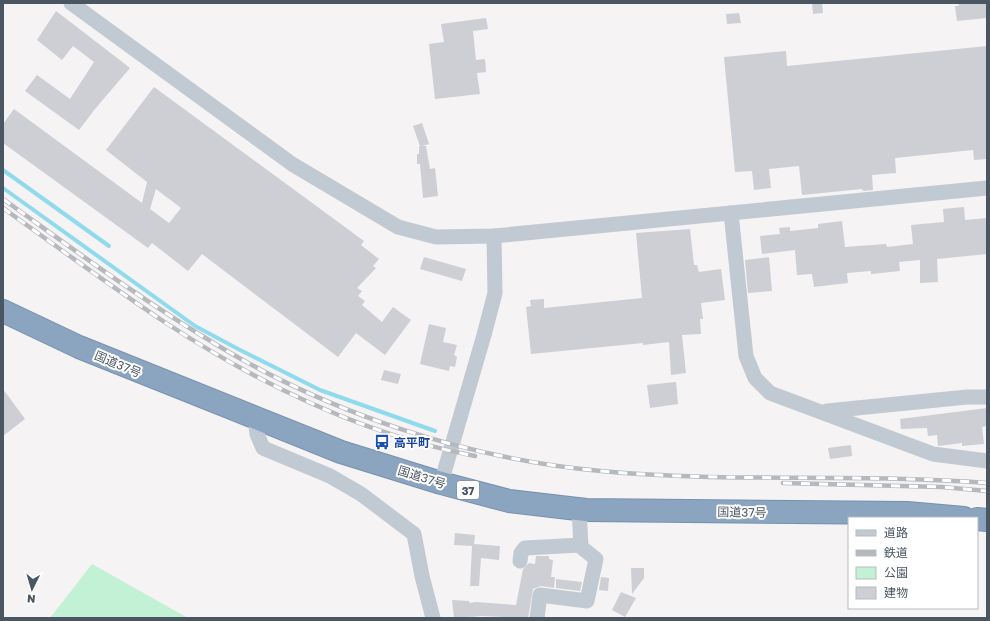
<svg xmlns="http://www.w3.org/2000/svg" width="990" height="621" font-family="'Golos Text','Noto Sans JP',sans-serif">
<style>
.green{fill:#c3f1d5}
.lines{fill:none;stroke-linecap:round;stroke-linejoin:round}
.stream{stroke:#90daee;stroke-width:4}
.building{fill:#cdcfd5;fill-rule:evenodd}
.highway-casing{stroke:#7690ad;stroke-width:24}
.minor{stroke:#c1cad2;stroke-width:15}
.highway{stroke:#8ba5c1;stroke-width:22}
.rail-casing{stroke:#b5b8bd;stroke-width:4.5}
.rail{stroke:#fff;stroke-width:3;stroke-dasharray:9;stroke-linecap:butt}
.labels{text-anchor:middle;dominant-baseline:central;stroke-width:4;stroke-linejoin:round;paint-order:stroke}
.shield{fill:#fff;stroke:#808990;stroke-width:1}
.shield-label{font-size:11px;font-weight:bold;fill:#4a5661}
.street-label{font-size:12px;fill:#4a5661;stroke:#fff}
.transit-label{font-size:12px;font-weight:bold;fill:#164399;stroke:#fff;text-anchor:start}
</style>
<rect width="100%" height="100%" fill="#f5f3f3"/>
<!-- green -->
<path class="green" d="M92,564L188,618H50Z"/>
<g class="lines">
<!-- stream -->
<g class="stream">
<path d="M3,170L109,246"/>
<path d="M3,188L195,326L240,350L320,390L435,431"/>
</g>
</g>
<!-- building -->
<g class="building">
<path d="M812,3H822L823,13L813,14Z"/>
<path d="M958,3H987V18L957,21L955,6H959Z"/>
<path d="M56,11L130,68L95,109L79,130L25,91L37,75L70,99L94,62L73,46L62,60L37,40Z"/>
<path d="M739,13L741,23L727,24L726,14Z"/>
<path d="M486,18L488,29L473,31L476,60L485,59L486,72L477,73L480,94L435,99L429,44L444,42L441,24Z"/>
<path d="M987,46V159L974,160L973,150L895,158L896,173L872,175L873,190L863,191L862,189L802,195L799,166L769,169L771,188L754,190L752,171L735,172L724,57L786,51L787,66Z"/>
<path d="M154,87L364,241L361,245L379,259L373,266L376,268L357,288L362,291L358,296L365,301L362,305L382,322L393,307L411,320L385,355L356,333L338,357L202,254L188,271L152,243L148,248L3,143V124L14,109L142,203L147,182L106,150ZM156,189L181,208L169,223L150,209Z"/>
<path d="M422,123L429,144L422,146H426L430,169L435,168L438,196L423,198L420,164H417V154H419V147L420,146L413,126Z"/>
<path d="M964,207L965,220L987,218V254L937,259L938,282L920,283V260L899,262L900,271L871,274V271L847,273L848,283L814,287L812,274L797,275L795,250L762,254L760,236L780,234L779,228L790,227V231L818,228V224L842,221L845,247L886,244L887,247L913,244L911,225L944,222L943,209Z"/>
<path d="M690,229L694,265H697L699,272L721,269L725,300L701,303L703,319H700L701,334L682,335L686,373L671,375L669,342L643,345V343L531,354L526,307L531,306L530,300L544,299V308L642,298L636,233Z"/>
<path d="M424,257L466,269L462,281L420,269Z"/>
<path d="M769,257L772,291L748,293L745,260Z"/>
<path d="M429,324L446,328L443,342L457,345L454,355L457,357L455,367L450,366L449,371L420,364Z"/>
<path d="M384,370L401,374L398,384L381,380Z"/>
<path d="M676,382L678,404L650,408L647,385Z"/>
<path d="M3,389L25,419L3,436Z"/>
<path d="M987,408V426L982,427L984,444L962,446V443L938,446L937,435L928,436L927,428L901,429L900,419Z"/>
<path d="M851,445L852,456L830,459L828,448Z"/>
<path d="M455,533L475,535L474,544L500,546L499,560L481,558L479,586H470L472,546L454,545Z"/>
<path d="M536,556H549V559L553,560L551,577H555L554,588L541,586L533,589L528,618L482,616L454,618L452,600L469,601L470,603L476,602L516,605L523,569L529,563L535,564Z"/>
<path d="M631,568H644V578L632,594Z"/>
<path d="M601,577L609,578L608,591L599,590Z"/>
<path d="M556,579L582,582L580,591L556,588Z"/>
<path d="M621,592L636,598L625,617L612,610Z"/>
</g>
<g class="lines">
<defs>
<g id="highway">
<path d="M3,311L79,347L341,452L441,483L509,501L586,510L907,513L964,518"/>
<path d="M977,519L987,520"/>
</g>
</defs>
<!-- highway casing -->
<use href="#highway" class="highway-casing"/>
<!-- minor -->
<g class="minor">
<path d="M71,3L292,164L398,227L436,237L494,236L987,188"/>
<path d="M731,213L746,356L755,378L770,393L933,454L987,461"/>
<path d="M827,411L967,397H987"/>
<path d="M255,419L257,434L263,448L330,476L361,494L414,534L422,576L433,618"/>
<path d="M441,483L484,335L495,293L494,236"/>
<path d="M520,561L521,553L525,548L581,545"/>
<path d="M537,618L540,595L587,601L596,559L581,547L579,509"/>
</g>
<!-- highway -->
<use href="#highway" class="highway"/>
<defs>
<g id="rail">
<path d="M3,199C73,249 143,301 217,345C331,414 468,459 601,471C729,483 859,473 987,483"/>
<path d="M3,208C56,246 109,285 163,321C257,383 364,435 475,456"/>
<path d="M783,483L942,487L987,491"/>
</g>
</defs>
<!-- rail casing -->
<use href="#rail" class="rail-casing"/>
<!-- rail -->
<use href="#rail" class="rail"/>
</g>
<!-- icons -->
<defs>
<symbol id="bus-bare" viewBox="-9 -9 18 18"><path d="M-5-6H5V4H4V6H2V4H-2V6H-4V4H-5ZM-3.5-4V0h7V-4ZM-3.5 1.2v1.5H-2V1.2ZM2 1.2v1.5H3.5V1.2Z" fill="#1a4fb4" stroke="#fff" stroke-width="2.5" paint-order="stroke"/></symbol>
</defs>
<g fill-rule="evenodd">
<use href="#bus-bare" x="371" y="431" width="22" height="22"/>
</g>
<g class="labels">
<!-- shield labels -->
<rect class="shield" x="457" y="481" width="22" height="18" rx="3"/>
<g class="shield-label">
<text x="468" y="490">37</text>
</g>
<!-- street labels -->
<g class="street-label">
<text transform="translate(118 364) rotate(23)">国道37号</text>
<text transform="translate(422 477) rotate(17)">国道37号</text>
<text transform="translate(742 512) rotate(1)">国道37号</text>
</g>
<!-- transit labels -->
<g class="transit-label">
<text x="394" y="442">高平町</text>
</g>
</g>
<!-- border -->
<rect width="990" height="621" fill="none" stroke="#4a5661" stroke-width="8"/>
<!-- legend -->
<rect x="848" y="517" width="130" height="92" fill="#ffffff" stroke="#b7bbc0"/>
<rect x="856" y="530" width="20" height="6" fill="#c1cad2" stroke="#b7bbc0"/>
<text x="884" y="537" font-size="12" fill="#4a5661">道路</text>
<rect x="856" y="550" width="20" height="6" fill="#b5b8bd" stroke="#b7bbc0"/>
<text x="884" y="557" font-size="12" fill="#4a5661">鉄道</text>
<rect x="856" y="567" width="20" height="12" fill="#c3f1d5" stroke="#b7bbc0"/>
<text x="884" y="577" font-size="12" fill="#4a5661">公園</text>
<rect x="856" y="587" width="20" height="12" fill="#cdcfd5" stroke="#b7bbc0"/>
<text x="884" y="597" font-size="12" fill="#4a5661">建物</text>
<!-- north arrow -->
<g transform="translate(32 589) rotate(185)" stroke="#ffffff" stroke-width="3" paint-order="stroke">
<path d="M0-3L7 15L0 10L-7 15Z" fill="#4a5661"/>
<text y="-6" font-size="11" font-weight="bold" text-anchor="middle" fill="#4a5661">N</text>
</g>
</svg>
